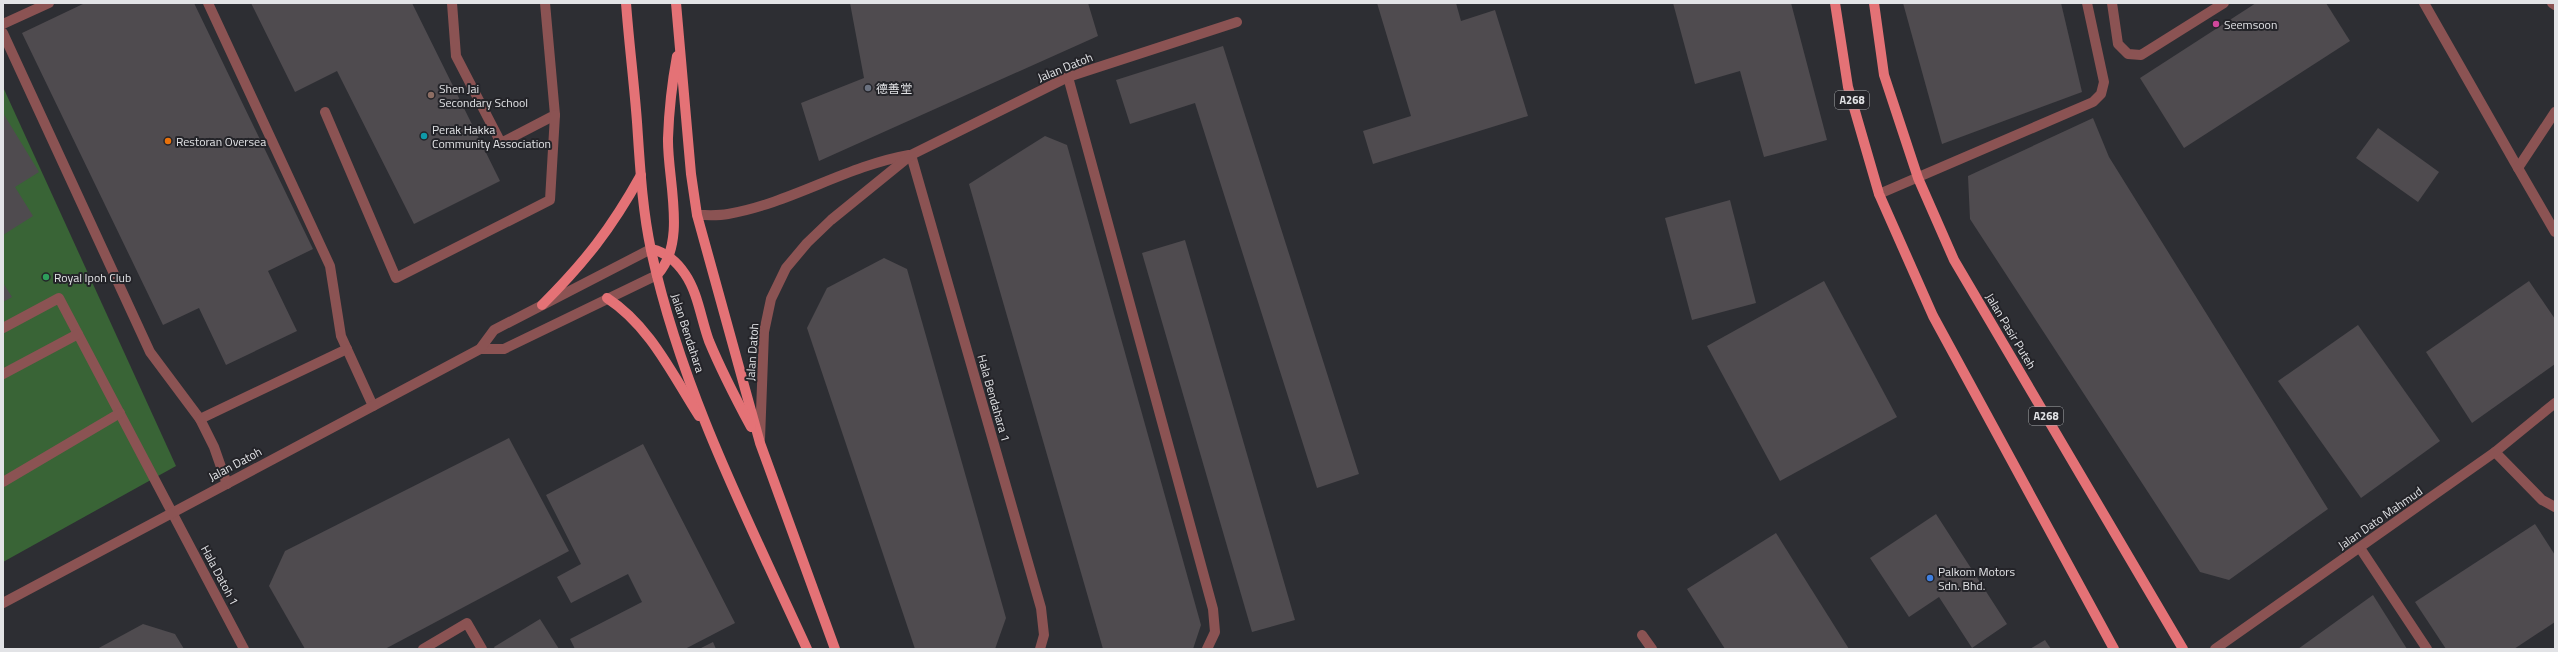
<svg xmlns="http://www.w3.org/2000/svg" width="2558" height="652" font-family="'Titillium Web','Noto Sans SC',sans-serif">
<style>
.green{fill:#396436}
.building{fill:#4f4b4f}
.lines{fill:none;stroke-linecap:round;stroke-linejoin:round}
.minor{stroke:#8b5353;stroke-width:10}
.major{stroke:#e47276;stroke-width:10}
.hotel-dot{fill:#d1479c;stroke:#242429;stroke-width:1.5}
.worship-dot{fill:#6b7280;stroke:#242429;stroke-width:1.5}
.education-dot{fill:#8d6e63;stroke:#242429;stroke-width:1.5}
.culture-dot{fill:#0f9aa8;stroke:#242429;stroke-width:1.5}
.food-dot{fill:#e8710a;stroke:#242429;stroke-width:1.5}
.leisure-dot{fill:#2e9e5b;stroke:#242429;stroke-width:1.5}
.shop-dot{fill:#3f7fe0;stroke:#242429;stroke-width:1.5}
.labels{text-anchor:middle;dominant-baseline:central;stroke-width:4;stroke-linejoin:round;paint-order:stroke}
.shield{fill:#242429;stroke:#a9aaad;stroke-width:1}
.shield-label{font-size:11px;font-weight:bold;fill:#e2e3e6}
.poi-label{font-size:12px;fill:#e2e3e6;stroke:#242429;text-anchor:start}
.street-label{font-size:12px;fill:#e2e3e6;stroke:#242429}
</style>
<rect width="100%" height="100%" fill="#2d2e33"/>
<!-- green -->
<path class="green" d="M3,87L176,466L3,562Z"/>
<!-- building -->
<g class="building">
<path d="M85,3H194L313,249L268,271L297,331L226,365L199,308L163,325L22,33Z"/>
<path d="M251,3H412L500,181L414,224L337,71L295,92Z"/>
<path d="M850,3H1088L1098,36L819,161L801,103L864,78Z"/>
<path d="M1377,3H1456L1461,21L1495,10L1528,116L1373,164L1363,131L1411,116Z"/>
<path d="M1673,3H1791L1827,140L1764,157L1740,71L1695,84Z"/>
<path d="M1903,3H2061L2082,92L1942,144Z"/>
<path d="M2256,3H2326L2350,41L2184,148L2140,78Z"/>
<path d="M1223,46L1359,474L1317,488L1195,103L1130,124L1116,80Z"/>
<path d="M3,113L39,172L15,187L33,216L3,235Z"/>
<path d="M2093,118L2109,157L2328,509L2229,580L2200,572L1970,219L1968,176Z"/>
<path d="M2378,128L2439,172L2418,202L2356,158Z"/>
<path d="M1045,136L1067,145L1201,625L1193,649H1103L969,184Z"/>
<path d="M1730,200L1756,303L1692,320L1665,218Z"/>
<path d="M1185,240L1295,620L1252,632L1142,253Z"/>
<path d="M884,258L907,269L1006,618L995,649H915L807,328L827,288Z"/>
<path d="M1824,281L1897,417L1780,481L1707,346Z"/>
<path d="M2529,281L2555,319V364L2472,423L2426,352Z"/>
<path d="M3,283L12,297L3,302Z"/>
<path d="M2358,325L2440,441L2361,498L2278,381Z"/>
<path d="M509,438L569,551L385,649H305L269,586L285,551Z"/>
<path d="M643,444L735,623L685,649H575L570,639L642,602L628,574L571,603L557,577L581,564L546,495Z"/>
<path d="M1936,514L2007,624L1972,648L1939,597L1909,617L1870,558Z"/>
<path d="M2535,524L2555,555V622L2514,649H2446L2415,602Z"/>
<path d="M1776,533L1849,649H1725L1687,589Z"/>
<path d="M2373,595L2407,649H2298Z"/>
<path d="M540,619L559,649H495L494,647Z"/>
<path d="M143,624L175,634L184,649H97Z"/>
<path d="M2045,640L2051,649H2030Z"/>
<path d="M713,642L716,649H699Z"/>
</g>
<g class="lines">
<!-- minor -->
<g class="minor">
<path d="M208,3L330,266L341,336L373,406"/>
<path d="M452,3L456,56L501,143L555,115L545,3"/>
<path d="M2112,3L2118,44L2128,54L2141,55L2224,3"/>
<path d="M2424,3L2518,168"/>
<path d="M2552,3L2555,5"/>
<path d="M3,24L49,3"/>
<path d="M3,33L150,352L200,419L214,447L227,484"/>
<path d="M1068,77L1213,609L1215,632L1207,649"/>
<path d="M325,112L396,278L550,200L555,115"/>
<path d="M2555,112L2518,168L2555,232"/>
<path d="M911,155L1041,608L1044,635L1040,649"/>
<path d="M1879,194L2093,102L2101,94L2104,82L2087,3"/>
<path d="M697,215C707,215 718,216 728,214C791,203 846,166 909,155"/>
<path d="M3,328L59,298L244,649"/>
<path d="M480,349H504L657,275"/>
<path d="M3,374L78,334"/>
<path d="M200,419L347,349"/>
<path d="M760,439L764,332L771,299L786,268L807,243L831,220L911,155L1068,77L1237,22"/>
<path d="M2495,452L2542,500L2555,507"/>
<path d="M3,482L120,413"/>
<path d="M2360,548L2427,649"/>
<path d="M3,603L480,349L494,330L651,249"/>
<path d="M1642,635L1652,649"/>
<path d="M423,649L467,623L482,649"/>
<path d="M2215,649L2495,452L2555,403"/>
</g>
<!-- major -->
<g class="major">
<path d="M626,3C629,43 634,82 637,122C640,165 642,208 651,250C681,390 748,520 807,649"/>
<path d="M676,3L691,174L697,215L760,443L835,649"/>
<path d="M1835,3L1848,87L1879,194L1933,316L2114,649"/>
<path d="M1874,3L1884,75L1918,178L1954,260L2183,649"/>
<path d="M651,249C665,252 677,262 685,274C698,293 701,319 709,341C721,370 736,399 751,427"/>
<path d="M657,275C688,242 667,179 668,138C669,110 672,83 677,56"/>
<path d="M607,298C650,326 672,374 699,416"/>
<path d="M542,305C585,262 611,229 641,175"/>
</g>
</g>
<!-- markers -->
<circle class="hotel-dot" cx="2216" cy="24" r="4"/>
<circle class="worship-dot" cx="868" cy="88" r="4"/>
<circle class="education-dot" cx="431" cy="95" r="4"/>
<circle class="culture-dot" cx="424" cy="136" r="4"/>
<circle class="food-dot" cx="168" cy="141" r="4"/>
<circle class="leisure-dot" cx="46" cy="277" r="4"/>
<circle class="shop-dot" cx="1930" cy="578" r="4"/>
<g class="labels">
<!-- shield labels -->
<g class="shield">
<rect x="1835" y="91" width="34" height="18" rx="3"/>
<rect x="2029" y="407" width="34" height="18" rx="3"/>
</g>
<g class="shield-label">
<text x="1852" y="100">A268</text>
<text x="2046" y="416">A268</text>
</g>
<!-- poi labels -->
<g class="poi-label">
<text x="2224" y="24">Seemsoon</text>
<text x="439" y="88">Shen Jai<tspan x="439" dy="14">Secondary School</tspan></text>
<text x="876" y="88">德善堂</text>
<text x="432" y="129">Perak Hakka<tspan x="432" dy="14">Community Association</tspan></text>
<text x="176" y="141">Restoran Oversea</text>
<text x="54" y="277">Royal Ipoh Club</text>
<text x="1938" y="571">Palkom Motors<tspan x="1938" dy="14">Sdn. Bhd.</tspan></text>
</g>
<!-- street labels -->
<g class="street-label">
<text transform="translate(1065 67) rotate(-22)">Jalan Datoh</text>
<text transform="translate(2011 331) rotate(59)">Jalan Pasir Puteh</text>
<text transform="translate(688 333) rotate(72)">Jalan Bendahara</text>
<text transform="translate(752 352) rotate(-86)">Jalan Datoh</text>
<text transform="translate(994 398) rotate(74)">Hala Bendahara 1</text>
<text transform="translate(235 464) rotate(-28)">Jalan Datoh</text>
<text transform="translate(2380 518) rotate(-35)">Jalan Dato Mahmud</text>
<text transform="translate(220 575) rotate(62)">Hala Datoh 1</text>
</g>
</g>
<!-- border -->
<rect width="2558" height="652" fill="none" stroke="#e2e3e6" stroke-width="8"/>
</svg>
